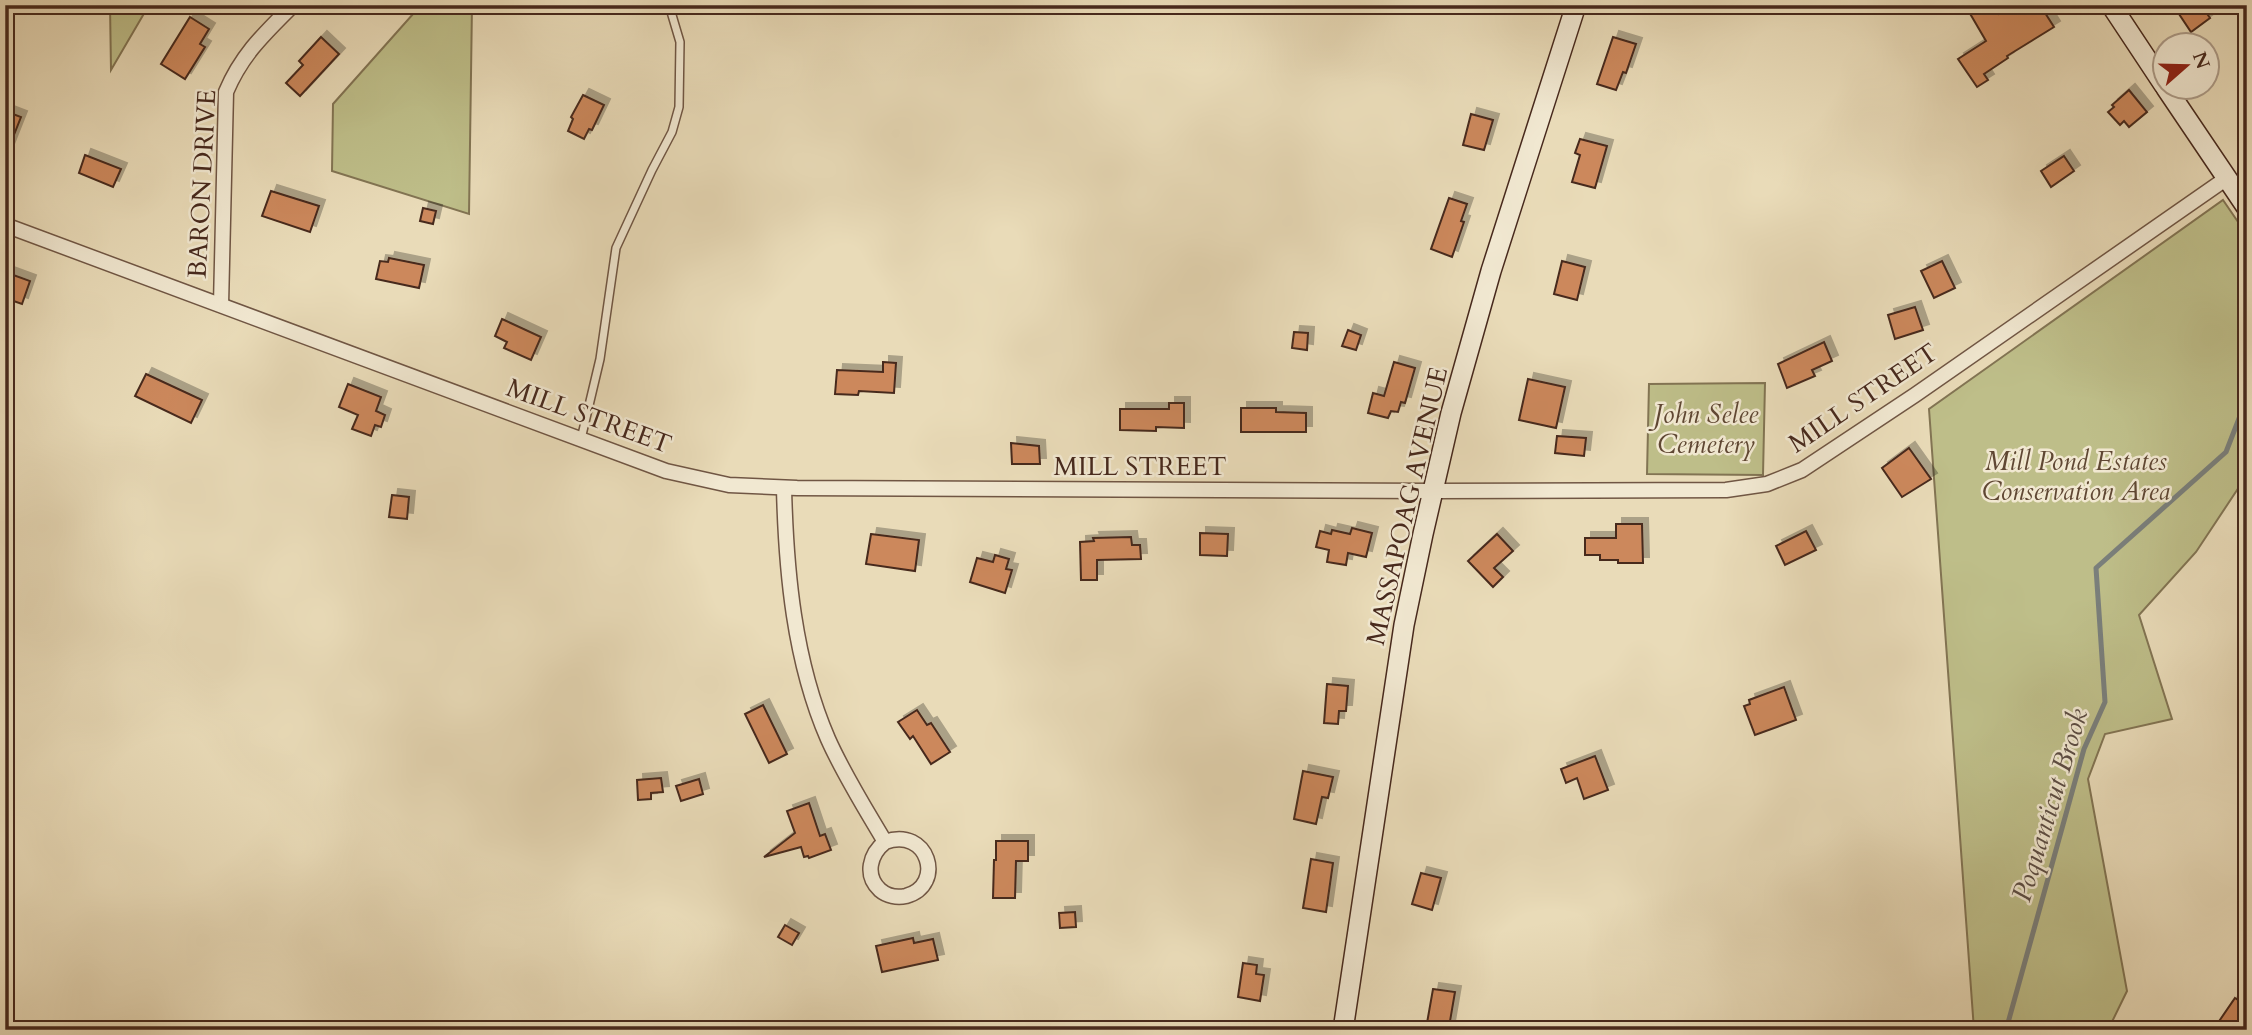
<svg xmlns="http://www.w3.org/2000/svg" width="2252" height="1035" font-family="Cardo,serif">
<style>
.green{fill:#bebe89;stroke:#827453;stroke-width:2}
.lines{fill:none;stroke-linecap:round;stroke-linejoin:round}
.stream{stroke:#7a7f7b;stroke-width:5}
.building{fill:#cc885c;stroke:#47291d;stroke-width:2;filter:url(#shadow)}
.lane-casing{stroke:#705644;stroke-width:10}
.street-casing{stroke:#705644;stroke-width:17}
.secondary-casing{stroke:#47291d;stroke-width:22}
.lane{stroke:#f1e8d1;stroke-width:7}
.street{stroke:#f1e8d1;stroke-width:14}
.secondary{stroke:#f1e8d1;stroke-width:19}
.labels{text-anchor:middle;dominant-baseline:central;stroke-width:5;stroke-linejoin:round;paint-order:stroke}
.street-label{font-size:26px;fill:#47291d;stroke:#f1e8d1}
.park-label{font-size:26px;font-style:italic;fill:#5f4733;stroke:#f1e8d1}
.water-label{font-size:28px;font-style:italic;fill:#5c4d44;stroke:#f1e8d1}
</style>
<defs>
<filter id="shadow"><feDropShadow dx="6" dy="-6" stdDeviation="0" flood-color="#0004"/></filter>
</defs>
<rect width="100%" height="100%" fill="#e9dbb8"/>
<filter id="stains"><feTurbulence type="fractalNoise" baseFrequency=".00286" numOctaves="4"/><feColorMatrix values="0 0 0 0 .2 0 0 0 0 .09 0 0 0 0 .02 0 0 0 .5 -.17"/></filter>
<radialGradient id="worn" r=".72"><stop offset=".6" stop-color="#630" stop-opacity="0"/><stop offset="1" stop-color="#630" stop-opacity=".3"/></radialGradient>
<!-- green -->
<g class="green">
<path d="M110,5H149L111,70Z"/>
<path d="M421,5H472L469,214L332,171L333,104Z"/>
<path d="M2223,200L2247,235V475L2196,552L2139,615L2172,719L2105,734L2088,779L2127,991L2108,1030H1974L1929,409Z"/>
<path d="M1765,383L1763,475L1647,474L1649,384Z"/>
</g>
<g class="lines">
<!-- stream -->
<path class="stream" d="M2006,1030L2084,749L2105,702L2096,568L2226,452L2247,398"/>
</g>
<!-- building -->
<g class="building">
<path d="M1965,5H1993L1999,14L2013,5L2016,10L2024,5H2040L2054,27L2007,56L2008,58L1984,74L1988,80L1977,87L1958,59L1986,41Z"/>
<path d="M2173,5H2201L2210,18L2191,32Z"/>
<path d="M190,17L209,29L200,44L205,47L185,79L161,64Z"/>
<path d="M321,37L339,54L300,96L286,83L303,65L299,61Z"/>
<path d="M1613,37L1636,44L1626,73L1623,72L1616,90L1597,84Z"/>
<path d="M2129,90L2147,112L2129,127L2124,121L2120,125L2108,112L2114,107L2112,105Z"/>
<path d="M583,95L604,105L592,130L589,129L584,139L568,131L573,119L571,117Z"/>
<path d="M5,111L21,117L6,155L5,154Z"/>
<path d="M1471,114L1493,120L1484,150L1463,145Z"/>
<path d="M1580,139L1607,146L1595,188L1572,182L1580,155L1575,153Z"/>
<path d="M85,155L121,169L113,187L79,173Z"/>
<path d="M2064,156L2074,171L2051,187L2041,171Z"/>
<path d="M271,191L319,206L310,232L262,216Z"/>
<path d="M1449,198L1467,204L1461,221L1464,222L1452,257L1431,249Z"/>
<path d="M423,208L436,211L433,224L420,221Z"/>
<path d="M389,258L424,265L419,288L376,279L380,261L388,262Z"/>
<path d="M1562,261L1585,267L1577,300L1554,294Z"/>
<path d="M1942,261L1955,288L1934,298L1921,271Z"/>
<path d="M5,272L30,281L22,304L5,298Z"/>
<path d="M1915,307L1923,330L1895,339L1888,315Z"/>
<path d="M502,319L541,337L531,360L504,348L507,342L495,336Z"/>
<path d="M1348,330L1361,335L1356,350L1342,346Z"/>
<path d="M1294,332L1308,333L1307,350L1292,348Z"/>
<path d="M1824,342L1832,361L1812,370L1815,376L1787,388L1778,364Z"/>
<path d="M883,362L896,363L894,393L859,391L858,395L835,394L837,370L883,372Z"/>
<path d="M1394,362L1415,368L1405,403L1401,402L1398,412L1391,411L1388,418L1368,413L1373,393L1384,396Z"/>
<path d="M146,374L202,400L191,423L135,396Z"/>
<path d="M1528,379L1565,387L1556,428L1519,420Z"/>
<path d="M348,384L381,397L376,411L385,415L381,427L375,425L371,436L352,429L358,415L339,407Z"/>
<path d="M1169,403H1184V428L1156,427V431L1120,430V409H1169Z"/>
<path d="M1241,408H1276V412L1306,413V432H1241Z"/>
<path d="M1557,436L1586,438L1584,456L1555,453Z"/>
<path d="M1011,443L1039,446L1040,464H1012Z"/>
<path d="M1909,448L1931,479L1902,497L1882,468Z"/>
<path d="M392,495L409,497L407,519L389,517Z"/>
<path d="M1616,524H1642L1643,563H1618V560H1600V555H1585V538H1616Z"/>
<path d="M1352,528L1372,533L1366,557L1348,553L1346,565L1327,562L1329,550L1316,547L1320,531L1331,534L1332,530L1350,534Z"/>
<path d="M1806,531L1816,550L1785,565L1776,546Z"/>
<path d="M1200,533L1228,534L1227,556L1200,555Z"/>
<path d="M871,534L919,540L915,571L866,564Z"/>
<path d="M1497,534L1513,551L1494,568L1503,577L1493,587L1468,561Z"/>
<path d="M1131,537L1132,545H1140L1141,559L1097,560V580H1081L1080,542L1094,541L1093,538Z"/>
<path d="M995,555L1009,559L1006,569L1012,570L1005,593L970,582L977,558L993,562Z"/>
<path d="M1327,684L1348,686L1346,711H1339L1338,724L1324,723Z"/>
<path d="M1784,687L1796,720L1755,735L1744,706L1750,704L1749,700Z"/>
<path d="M763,705L787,754L769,763L745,714Z"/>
<path d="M917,710L927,725L931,723L950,752L931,764L913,736L910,739L898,722Z"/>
<path d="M1595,756L1608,790L1584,799L1577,778L1566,783L1561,769Z"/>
<path d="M1303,771L1333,777L1328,798L1322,797L1316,824L1294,819Z"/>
<path d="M661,778L663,792L651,793V799L638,800L637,780Z"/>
<path d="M699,779L703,794L681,801L676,786Z"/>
<path d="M809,803L820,836L825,834L831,850L809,858L808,856L804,857L801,847L764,857L795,833L787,811Z"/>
<path d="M996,841H1028V861H1016L1015,898H993L994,860H996Z"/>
<path d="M1311,859L1333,863L1326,912L1303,908Z"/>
<path d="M1421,873L1441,878L1432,910L1412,904Z"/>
<path d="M1075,912L1076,927L1060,928L1059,913Z"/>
<path d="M785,925L799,933L792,945L778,937Z"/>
<path d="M913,938L914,943L933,939L938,960L882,972L876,946Z"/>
<path d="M1243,963L1257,965L1256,974L1264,975L1260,1001L1238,997Z"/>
<path d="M1433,989L1455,992L1449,1027L1427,1023Z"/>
<path d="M2235,998L2247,1006V1030H2213Z"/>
</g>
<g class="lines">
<defs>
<path id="lane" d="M581,439L600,359L616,248L652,170L672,132L679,107L680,42L669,5"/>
<g id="street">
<path d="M5,225L666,471L729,485L797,488L1433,491L1726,490L1767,484L1802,470L1915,395L2227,178"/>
<path d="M221,305L226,92C242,54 265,33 293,5"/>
<path d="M784,488C786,571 794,661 828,739C844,775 865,808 885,842C928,826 946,885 906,896C897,898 887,896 880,890C864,875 870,854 885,842"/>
</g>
<g id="secondary">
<path d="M2111,5L2164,85"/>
<path d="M2166,88L2247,208"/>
<path d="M1343,1030L1404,625L1423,534L1451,413L1491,271L1576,5"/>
</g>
</defs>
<!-- lane casing -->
<use href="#lane" class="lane-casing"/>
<!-- street casing -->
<use href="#street" class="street-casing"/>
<!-- secondary casing -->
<use href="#secondary" class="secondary-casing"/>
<!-- lane -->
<use href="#lane" class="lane"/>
<!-- street -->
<use href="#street" class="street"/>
<!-- secondary -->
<use href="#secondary" class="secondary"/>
</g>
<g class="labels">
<!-- street labels -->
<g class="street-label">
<text transform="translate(202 184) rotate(-87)">BARON DRIVE</text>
<text transform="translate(1863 398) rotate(-34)">MILL STREET</text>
<text transform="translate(589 416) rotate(20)">MILL STREET</text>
<text x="1140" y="466">MILL STREET</text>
<text transform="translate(1407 506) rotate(-77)">MASSAPOAG AVENUE</text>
</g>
<!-- park labels -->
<g class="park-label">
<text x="1706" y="414">John Selee<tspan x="1706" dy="30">Cemetery</tspan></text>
<text x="2076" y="461">Mill Pond Estates<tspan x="2076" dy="30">Conservation Area</tspan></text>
</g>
<!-- water labels -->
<g class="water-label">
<text transform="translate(2050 805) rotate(-73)">Poquanticut Brook</text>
</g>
</g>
<!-- margin -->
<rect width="2252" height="1035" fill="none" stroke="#e9dbb8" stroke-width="28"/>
<rect x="7" y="7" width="2238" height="1021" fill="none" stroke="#47291d" stroke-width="3.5"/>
<rect x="14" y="14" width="2224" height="1007" fill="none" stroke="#47291d" stroke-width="2"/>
<!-- north arrow -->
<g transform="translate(2186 66) rotate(70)"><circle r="33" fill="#f1e8d1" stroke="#ad9c89" stroke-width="2"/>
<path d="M0-5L12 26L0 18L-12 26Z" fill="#8f2418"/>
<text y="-10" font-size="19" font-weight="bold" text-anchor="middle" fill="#47291d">N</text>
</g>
<rect width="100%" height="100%" filter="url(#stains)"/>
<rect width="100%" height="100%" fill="url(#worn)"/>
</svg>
